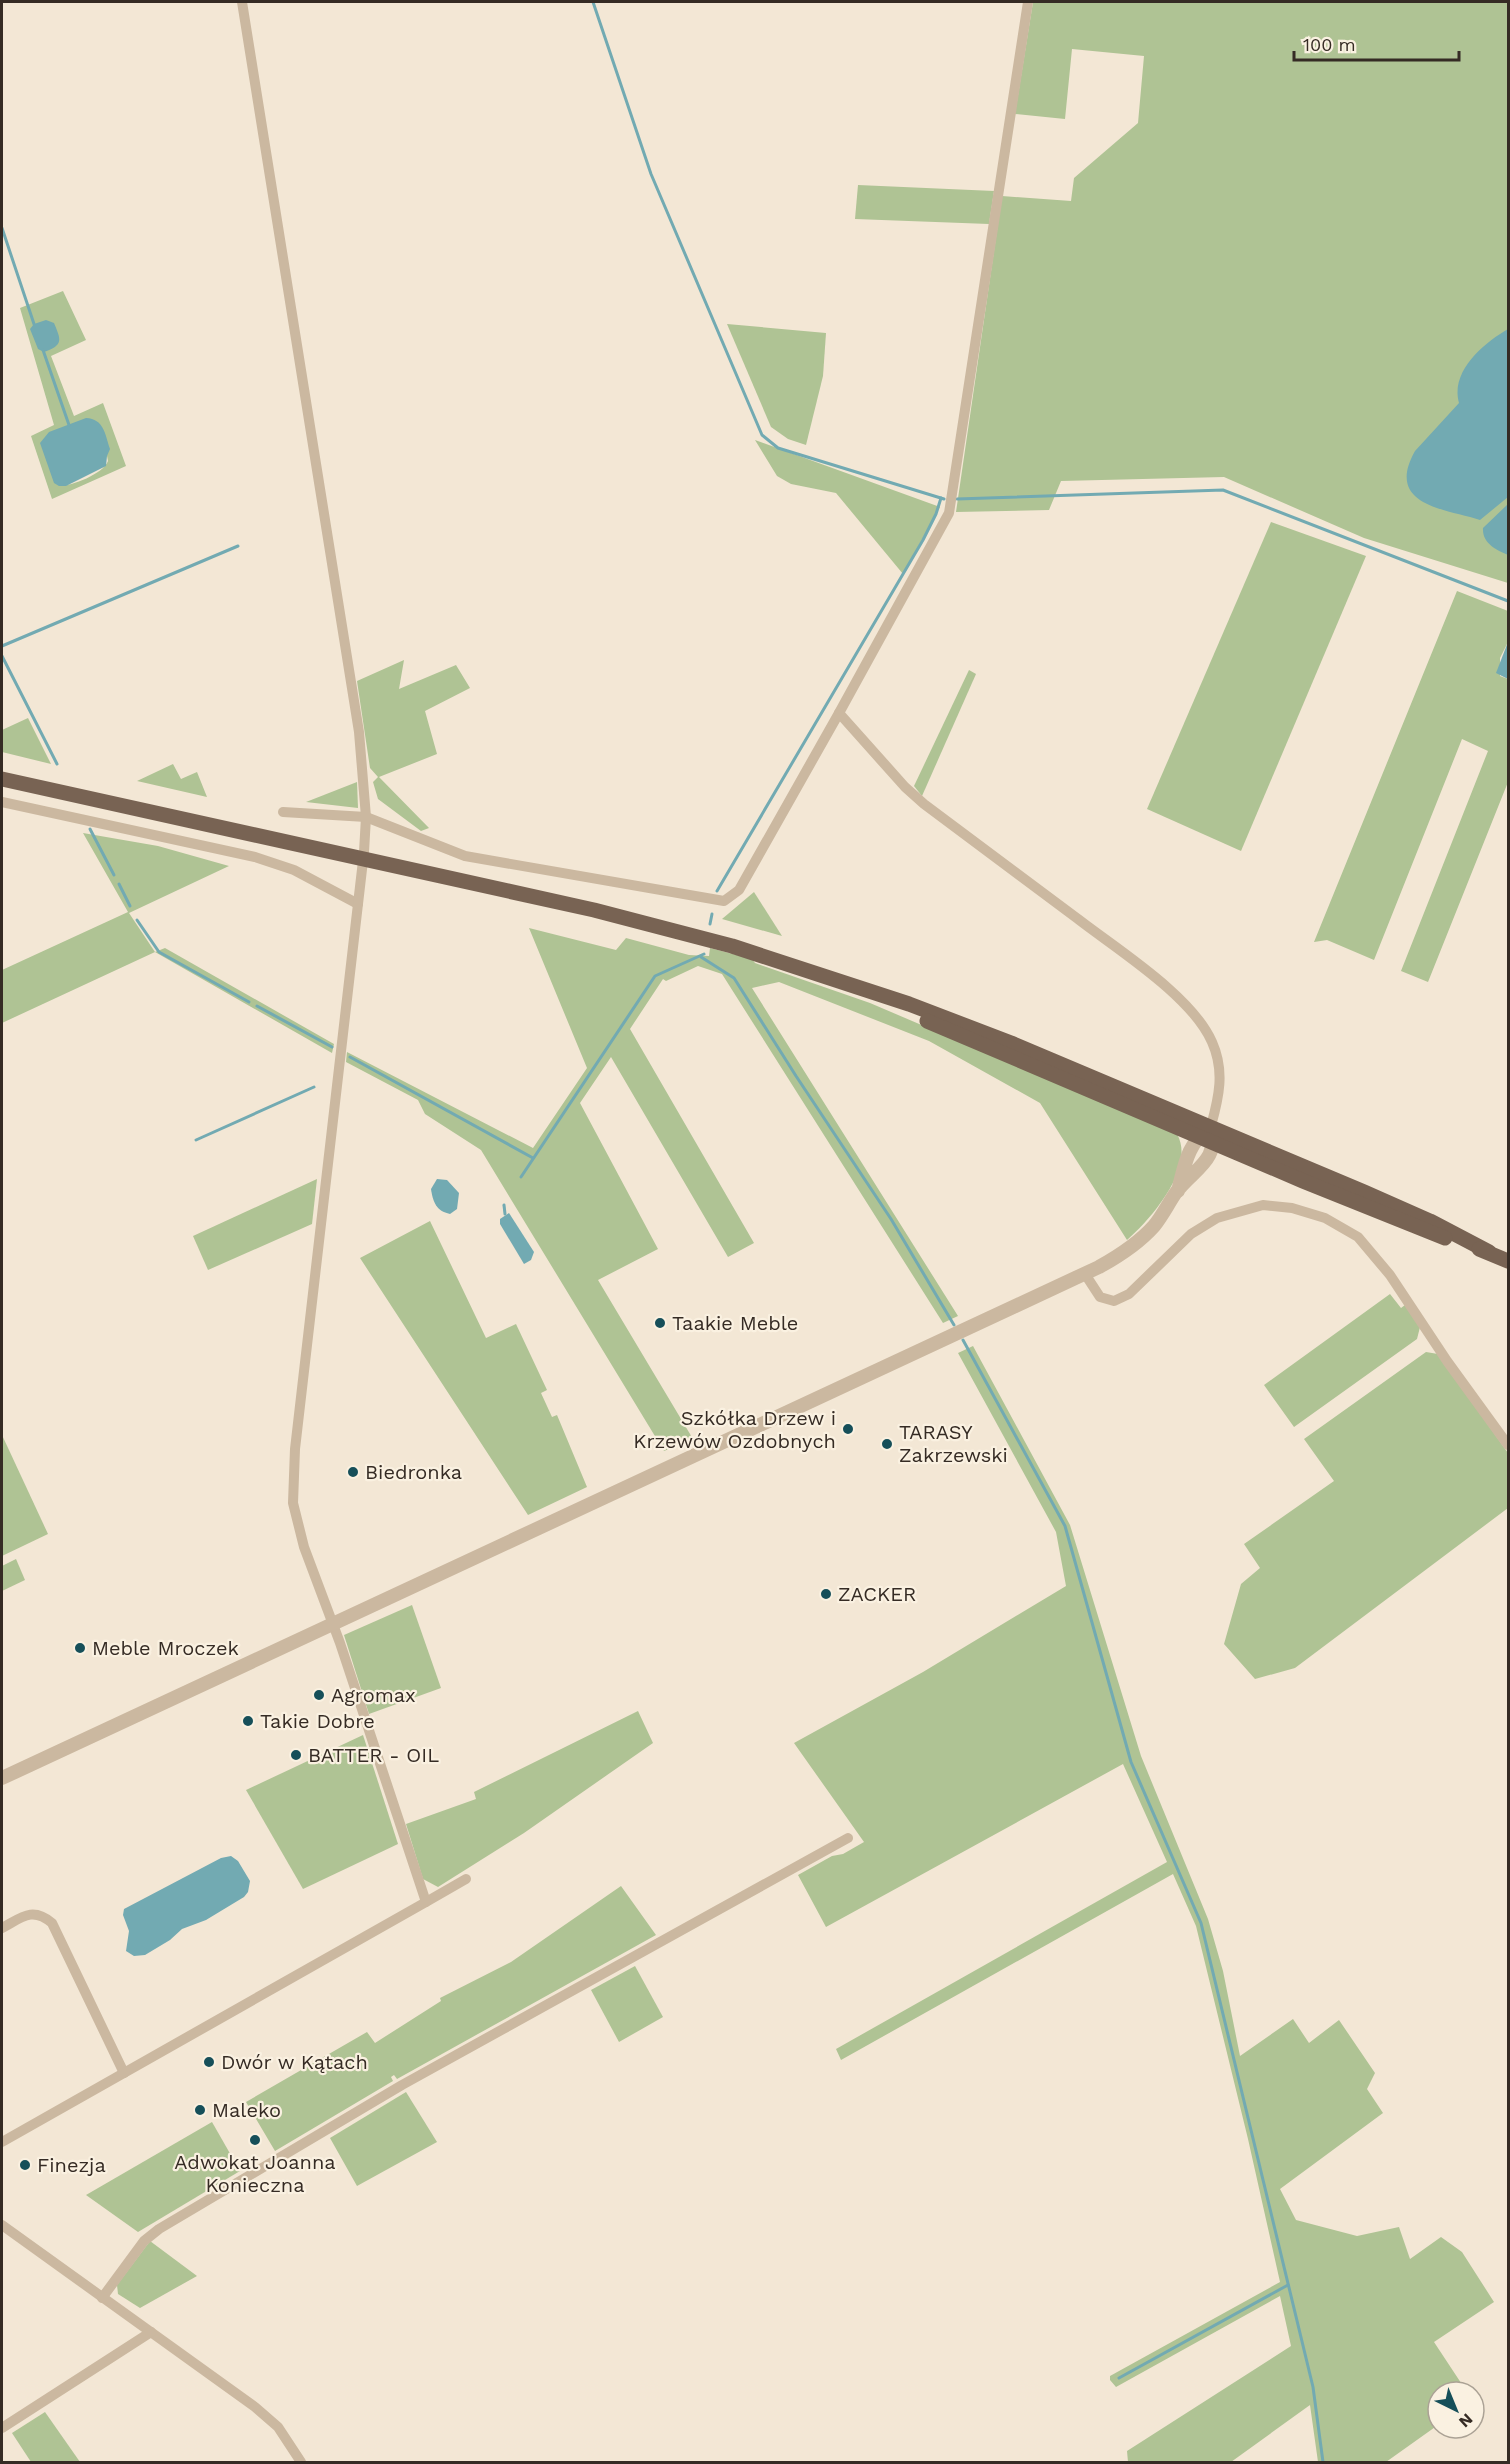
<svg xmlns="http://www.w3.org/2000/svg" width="1510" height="2464" font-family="'Work Sans',sans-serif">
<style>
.green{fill:#afc394;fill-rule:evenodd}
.water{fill:#72aab2}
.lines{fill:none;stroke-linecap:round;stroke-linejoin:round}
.stream{stroke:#72aab2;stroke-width:3}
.minor{stroke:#cbb8a0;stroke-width:10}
.tertiary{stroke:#cbb8a0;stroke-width:14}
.primary{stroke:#786353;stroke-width:15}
.poi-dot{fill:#164f59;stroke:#faf1e1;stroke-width:2}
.labels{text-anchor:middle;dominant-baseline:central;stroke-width:4.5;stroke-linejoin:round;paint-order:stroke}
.poi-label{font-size:20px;fill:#352b24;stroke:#faf1e1;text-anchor:start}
</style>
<rect width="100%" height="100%" fill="#f3e7d5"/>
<!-- green -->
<g class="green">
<path d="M1033,2H1508V583L1364,538L1224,477L1061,481L1049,510L956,512L1002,196L1071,201L1074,178L1138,123L1144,56L1072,49L1065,119L1015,114Z"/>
<path d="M858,185L994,191L989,224L855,219Z"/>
<path d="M63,291L86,340L51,356L74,416L103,403L126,466L52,499L31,436L54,425L20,308ZM107,456L108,461C103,474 72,486 59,486Z"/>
<path d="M727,324L826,333L823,376L806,445L788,439L771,427Z"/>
<path d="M755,440L940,507L903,574L836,493L791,484L777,476Z"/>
<path d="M1271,522L1366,556L1241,851L1147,809Z"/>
<path d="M1457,591L1508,611V642L1500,658V676L1508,679V782L1428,982L1401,971L1488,751L1462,739L1374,960L1327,940L1314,942Z"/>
<path d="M404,660L399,689L456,665L470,688L425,711L437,754L379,777L429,828L421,831L378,799L373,782L378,777L370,768L357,681Z"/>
<path d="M969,670L976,674L922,796L914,786Z"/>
<path d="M28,718L51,764L2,752V730Z"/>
<path d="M173,764L181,779L197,772L207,797L137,781Z"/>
<path d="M357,782L358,808L306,802Z"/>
<path d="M83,833L158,846L229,866L129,913L155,952L165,948L334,1044L332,1053L155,952L2,1023V970L128,912Z"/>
<path d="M754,892L782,936L722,919Z"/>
<path d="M529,928L616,950L626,938L689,955L709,956L710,948L752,959L755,963L870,1003L1177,1134C1196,1167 1151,1219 1127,1240L1040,1103L929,1041L779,982L752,988L958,1316L943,1323L722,974L698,966L666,981L663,979L630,1029L754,1243L728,1257L611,1057L580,1103L658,1249L598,1280L693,1439L664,1451L481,1150L425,1114L418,1100L346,1062L347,1052L533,1148L587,1068Z"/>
<path d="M317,1179L312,1224L208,1270L193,1236Z"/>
<path d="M430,1221L486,1338L516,1324L547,1390L541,1393L552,1417L557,1415L587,1487L528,1515L360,1258Z"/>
<path d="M1390,1294L1401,1308L1405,1305L1420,1327L1417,1339L1294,1427L1264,1385Z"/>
<path d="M973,1346L1070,1525L1141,1756L1208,1919L1223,1971L1240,2056L1293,2019L1309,2043L1339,2020L1375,2073L1367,2089L1383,2113L1280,2189L1296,2220L1357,2236L1399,2227L1410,2259L1441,2237L1462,2252L1494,2302L1434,2342L1467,2392H1438V2425L1386,2462H1318L1310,2405L1231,2462H1128L1127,2451L1291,2346L1280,2296L1116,2387L1110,2380V2376L1280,2282L1248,2139L1196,1926L1173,1874L841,2060L836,2049L1167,1862L1123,1764L826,1927L798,1875L832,1856L843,1854L864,1842L794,1743L923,1672L1066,1586L1056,1532L958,1353Z"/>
<path d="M1426,1352L1438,1354L1508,1453V1508L1295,1668L1255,1679L1224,1644L1241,1584L1260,1568L1244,1544L1334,1481L1304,1439Z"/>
<path d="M2,1435L48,1534L2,1556Z"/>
<path d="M16,1559L25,1580L2,1591V1566Z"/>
<path d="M412,1605L441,1688L369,1714L344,1635Z"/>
<path d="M638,1711L653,1743L524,1833L438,1887L423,1879L406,1824L476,1799L474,1792Z"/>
<path d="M363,1735L398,1844L303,1889L246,1790Z"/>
<path d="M621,1886L656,1935L397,2079L394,2075L391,2077L393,2081L275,2151L246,2102L367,2032L375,2043L441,2001L440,1998L511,1962Z"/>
<path d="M635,1966L663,2017L619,2042L591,1990Z"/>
<path d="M406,2092L437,2142L357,2186L330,2138Z"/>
<path d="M212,2122L240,2171L138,2232L86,2195Z"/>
<path d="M150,2241L197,2276L140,2308L118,2294L117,2285Z"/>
<path d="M45,2412L80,2462H31L12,2433Z"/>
</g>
<!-- water -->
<g class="water">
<path d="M46,320L54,323C61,340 64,345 44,352L38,349L30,329L34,324Z"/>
<path d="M1508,329V497L1480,520C1447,509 1384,506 1415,451L1459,403C1450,371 1484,343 1508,329Z"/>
<path d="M86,418C104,419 105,434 110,449L107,456L106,466L66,486H59L54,483L40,443L49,432Z"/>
<path d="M1508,504V555C1496,550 1482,543 1483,528Z"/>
<path d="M1508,642V679L1496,673Z"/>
<path d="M437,1179L447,1180L459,1193L457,1209L450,1214C436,1211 433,1202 431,1189Z"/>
<path d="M509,1213L534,1252L531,1260L524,1264L500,1224V1219Z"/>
<path d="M231,1856L238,1861L250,1881L248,1892L244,1897L206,1920L182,1929L170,1940L145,1955L134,1956L126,1951L129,1931L123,1915L124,1909L221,1858Z"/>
</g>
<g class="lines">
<!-- stream -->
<g class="stream">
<path d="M593,2L651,174L762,435L778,448L944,499"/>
<path d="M2,228L35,327"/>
<path d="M43,350L69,425"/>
<path d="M957,499L1223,490L1508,601"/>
<path d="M2,646L238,546"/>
<path d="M2,656L57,764"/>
<path d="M90,829L114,875"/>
<path d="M119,884L130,906"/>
<path d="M717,891L923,540L936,514L941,498"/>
<path d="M137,920L159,952L249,1002"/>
<path d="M710,924L712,914"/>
<path d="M701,957L734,978L796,1076L891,1219L954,1325"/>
<path d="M257,1006L332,1047"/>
<path d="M350,1057L533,1158"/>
<path d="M196,1140L314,1087"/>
<path d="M521,1177L655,976L704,954"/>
<path d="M504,1205L505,1214"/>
<path d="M963,1340L1065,1526L1131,1762L1201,1923L1313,2387L1323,2462"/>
<path d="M1119,2378L1288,2285"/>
</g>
<!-- minor -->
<g class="minor">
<path d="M839,713L949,513L1028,2"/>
<path d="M2,802L255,857L294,870L358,904"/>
<path d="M283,812L366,817L465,856L724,901L739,890L839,713L905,787L924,804C976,843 1027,881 1078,919C1118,950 1192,996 1212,1042C1225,1071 1219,1097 1211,1126"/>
<path d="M1085,1274L1100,1297L1114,1301L1129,1294L1191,1234L1217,1218L1263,1205L1292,1208L1325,1218L1358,1237L1390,1275L1447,1361L1508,1445"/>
<path d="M426,1902L466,1879"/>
<path d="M2,1928C21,1918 32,1906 52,1923L124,2073"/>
<path d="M2,2142L426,1902L340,1643L304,1547L293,1503L295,1449L364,852L366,817L359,732L242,2"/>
<path d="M2,2225L255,2407L278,2427L301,2462"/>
<path d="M102,2298L144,2241L159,2229L402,2085L848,1838"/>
<path d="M2,2428L151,2332"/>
</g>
<!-- tertiary -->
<path class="tertiary" d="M2,1778L1099,1267C1119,1256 1138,1244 1154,1226C1163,1215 1169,1202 1177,1191C1195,1168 1220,1160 1211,1126C1187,1144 1185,1164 1178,1191"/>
<!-- primary -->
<g class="primary">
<path d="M2,779L594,910L732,946L909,1004L1011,1043L1364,1192L1430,1221L1489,1252"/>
<path d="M927,1021L1303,1181L1445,1238"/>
<path d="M1479,1249L1508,1261"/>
</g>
</g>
<!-- markers -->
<g class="poi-dot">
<circle cx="660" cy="1323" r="6"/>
<circle cx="848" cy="1429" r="6"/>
<circle cx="887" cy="1444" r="6"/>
<circle cx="353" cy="1472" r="6"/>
<circle cx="826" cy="1594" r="6"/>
<circle cx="80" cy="1648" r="6"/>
<circle cx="319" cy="1695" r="6"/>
<circle cx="248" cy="1721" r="6"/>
<circle cx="296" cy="1755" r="6"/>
<circle cx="209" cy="2062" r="6"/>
<circle cx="200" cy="2110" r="6"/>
<circle cx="255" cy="2140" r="6"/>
<circle cx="25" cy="2165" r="6"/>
</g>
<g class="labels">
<!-- poi labels -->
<g class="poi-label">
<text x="672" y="1323">Taakie Meble</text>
<text x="836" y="1418" text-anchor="end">Szkółka Drzew i<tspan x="836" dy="23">Krzewów Ozdobnych</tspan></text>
<text x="899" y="1432">TARASY<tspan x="899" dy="23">Zakrzewski</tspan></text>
<text x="365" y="1472">Biedronka</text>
<text x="838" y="1594">ZACKER</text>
<text x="92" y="1648">Meble Mroczek</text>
<text x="331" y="1695">Agromax</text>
<text x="260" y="1721">Takie Dobre</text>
<text x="308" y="1755">BATTER - OIL</text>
<text x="221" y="2062">Dwór w Kątach</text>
<text x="212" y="2110">Maleko</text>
<text x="255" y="2162" text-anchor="middle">Adwokat Joanna<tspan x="255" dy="23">Konieczna</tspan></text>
<text x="37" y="2165">Finezja</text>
</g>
</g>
<!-- border -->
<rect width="1510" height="2464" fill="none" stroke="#352b24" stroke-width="6"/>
<!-- north arrow -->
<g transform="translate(1456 2410) rotate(137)"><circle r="28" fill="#faf1e1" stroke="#aba295" stroke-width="1.5"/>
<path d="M0-4.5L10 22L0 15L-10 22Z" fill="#164f59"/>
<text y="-9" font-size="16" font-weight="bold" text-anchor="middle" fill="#352b24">N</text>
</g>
<!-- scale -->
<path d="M1294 51v9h165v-9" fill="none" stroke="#352b24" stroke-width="3"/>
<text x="1303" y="51" font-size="18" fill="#352b24" stroke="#faf1e1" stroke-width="4.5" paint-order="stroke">100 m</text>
</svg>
